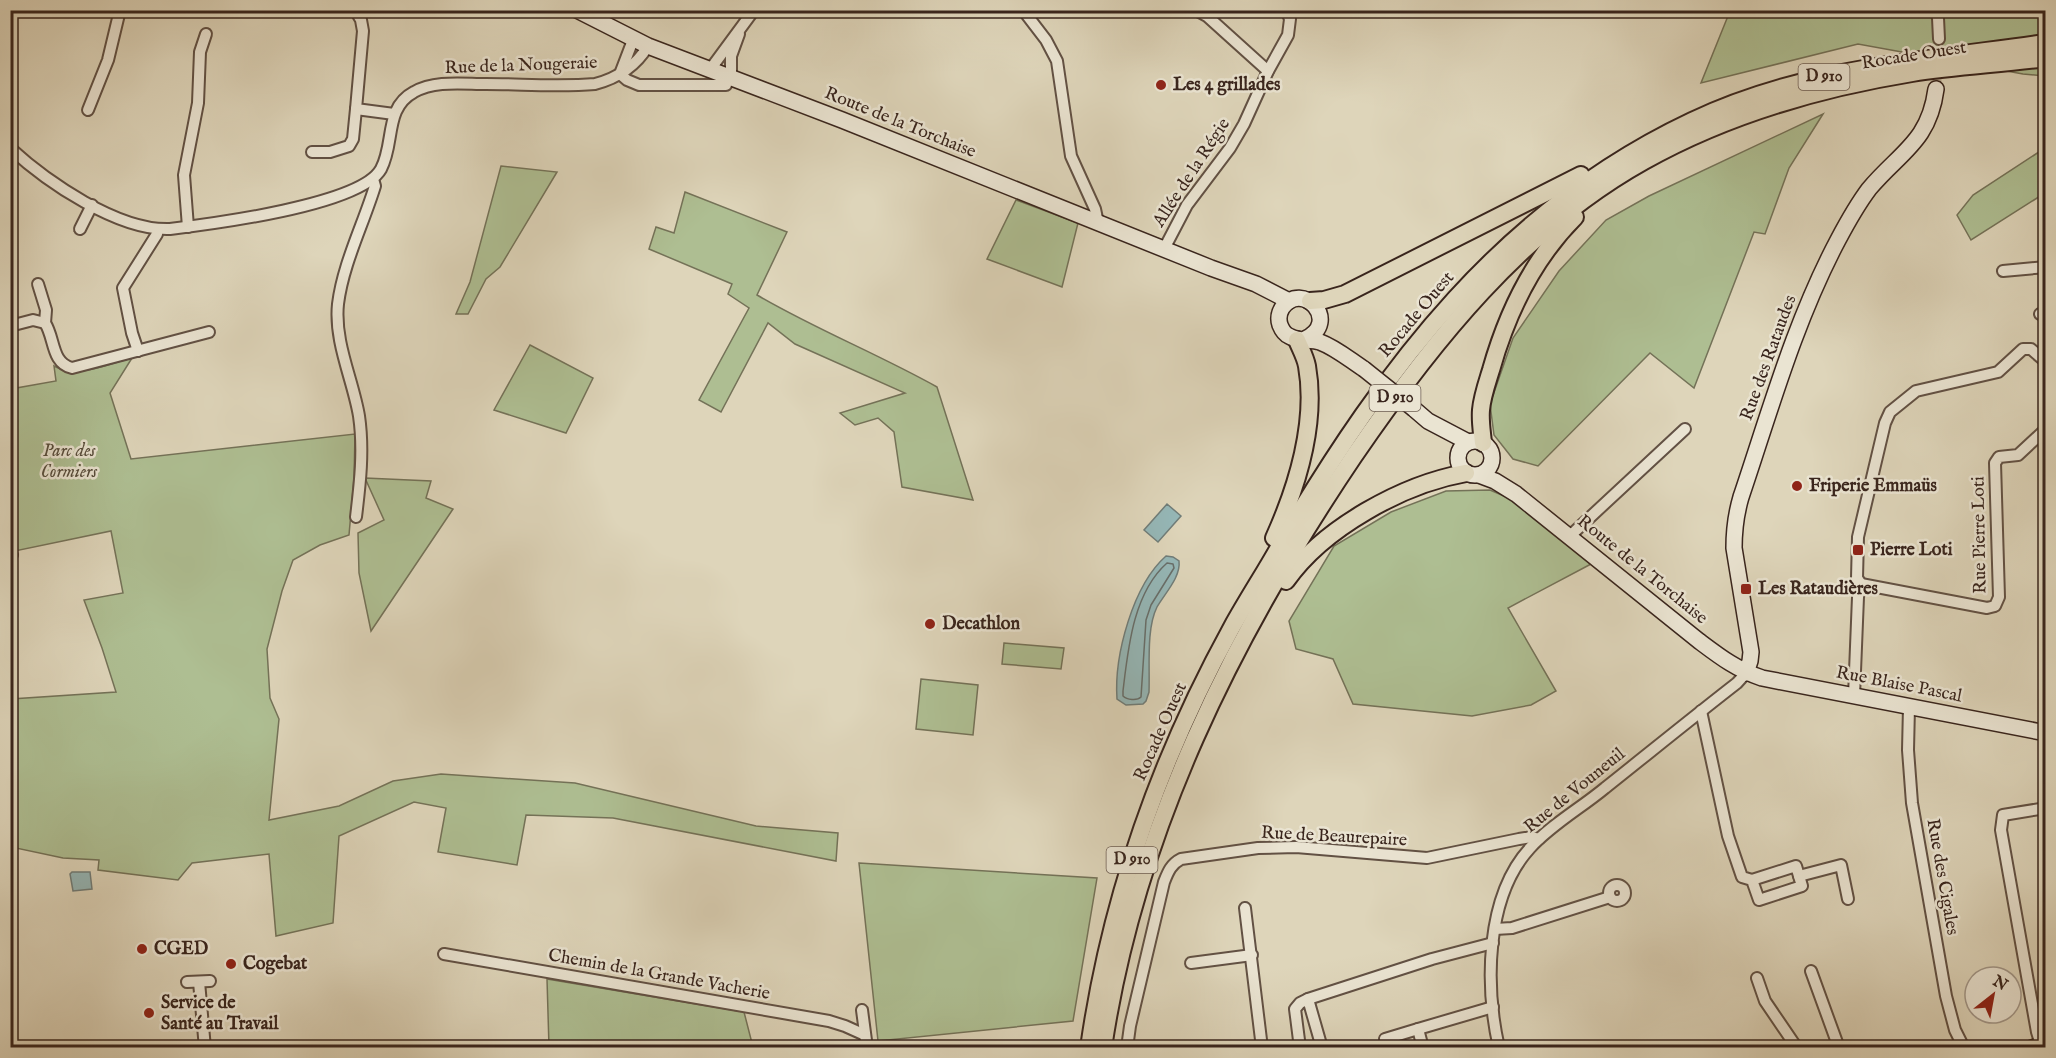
<svg xmlns="http://www.w3.org/2000/svg" width="2056" height="1058" font-family="'IM FELL English',serif">
<style>
.green{fill:#aebe92;stroke:#747258;stroke-width:1.5}
.water{fill:#95b7b7;stroke:#707d79;stroke-width:1.5}
.lines{fill:none;stroke-linecap:round;stroke-linejoin:round}
.shore{stroke:#676e6a;stroke-width:1.5}
.street-tunnel{stroke:#bdb29b;stroke-width:10;stroke-dasharray:10 5;stroke-linecap:butt}
.street-casing{stroke:#625144;stroke-width:14}
.secondary-casing{stroke:#39251d;stroke-width:18}
.primary-casing{stroke:#39251d;stroke-width:20}
.street{stroke:#eae4d2;stroke-width:10}
.secondary{stroke:#eae4d2;stroke-width:15}
.primary{stroke:#ded5ba;stroke-width:16}
.secondary-bridge-casing{stroke:#39251d;stroke-width:18;stroke-linecap:butt}
.secondary-bridge{stroke:#eae4d2;stroke-width:15}
.poi-dot{fill:#8f2418;stroke:#eae4d2;stroke-width:2}
.labels{text-anchor:middle;dominant-baseline:central;stroke-width:5;stroke-linejoin:round;paint-order:stroke}
.shield{fill:#eae4d2;stroke:#6e5e53;stroke-width:1.5}
.shield-label{font-size:16px;font-weight:bold;fill:#39251d}
.street-label{font-size:18px;fill:#39251d;stroke:#eae4d2}
.poi-label{font-size:18px;font-weight:bold;fill:#39251d;stroke:#eae4d2;text-anchor:start}
.park-label{font-size:18px;font-style:italic;fill:#564b3a;stroke:#eae4d2}
</style>
<rect width="100%" height="100%" fill="#ded5ba"/>
<filter id="stains"><feTurbulence type="fractalNoise" baseFrequency=".00333" numOctaves="4"/><feColorMatrix values="0 0 0 0 .2 0 0 0 0 .09 0 0 0 0 .02 0 0 0 .5 -.17"/></filter>
<radialGradient id="worn" r=".72"><stop offset=".6" stop-color="#630" stop-opacity="0"/><stop offset="1" stop-color="#630" stop-opacity=".3"/></radialGradient>
<!-- green -->
<g class="green">
<path d="M1730,11H2045V76L2023,74L1858,44L1701,83Z"/>
<path d="M1823,114L1789,168L1765,234L1754,232L1694,388L1650,353L1538,466L1513,459L1494,435L1490,404L1513,338L1559,271L1606,220L1649,196Z"/>
<path d="M2045,148V193L1971,240L1957,215L1973,195Z"/>
<path d="M501,166L557,172L500,267L486,279L468,314H456L470,282Z"/>
<path d="M685,192L787,232L757,295C815,329 878,354 937,387L973,500L902,487L894,432L878,418L855,425L840,413L905,393L795,344L768,323L721,412L699,400L749,308L728,294L732,284L649,249L656,227L674,233Z"/>
<path d="M1016,200L1078,223L1062,287L987,259Z"/>
<path d="M530,345L593,378L566,433L494,410Z"/>
<path d="M132,358L110,393L131,459L355,434L354,478L349,535L320,545L293,560L282,591L267,649L270,698L279,719L269,820L339,806L393,781L441,774L575,783L756,826L838,833L836,861L613,818L526,815L517,865L438,852L446,808L414,802L339,836L333,923L276,936L269,854L192,863L178,880L98,870L99,860L63,858L11,847V699L116,692L102,648L84,600L123,593L111,531L15,551L11,540V389L56,381L54,366C77,379 107,364 132,358Z"/>
<path d="M365,478L431,481L426,498L453,509L371,631L359,573L358,533L384,520Z"/>
<path d="M1490,490L1511,499L1591,564L1508,608L1556,691L1531,705L1472,716L1353,704L1333,659L1296,649L1289,621L1334,546L1391,512L1446,491Z"/>
<path d="M1004,643L1064,648L1061,669L1002,664Z"/>
<path d="M921,679L978,685L973,735L916,729Z"/>
<path d="M859,863L1097,878L1073,1021L878,1041Z"/>
<path d="M547,979L744,1012L753,1047H549Z"/>
</g>
<!-- water -->
<g class="water">
<path d="M1167,504L1181,516L1158,542L1144,530Z"/>
<path d="M1166,556L1173,557L1179,561C1181,577 1165,593 1157,607C1146,629 1150,667 1149,692L1146,701L1143,704L1126,705L1117,699C1114,655 1133,585 1166,556Z"/>
<path d="M72,872H90L92,889L73,891L70,874Z"/>
</g>
<g class="lines">
<!-- shore -->
<path class="shore" d="M1167,563L1173,564L1174,568L1151,605L1146,620L1141,697C1137,701 1127,700 1123,696V691C1128,649 1133,593 1167,563Z"/>
<!-- street-tunnel -->
<path class="street-tunnel" d="M1936,89L1939,39"/>
<defs>
<g id="street">
<path d="M355,10L361,20L363,31L356,109L394,114"/>
<path d="M1023,10L1046,40L1057,61L1071,156L1095,209L1098,223"/>
<path d="M1196,10L1207,16L1268,71"/>
<path d="M1935,10L1938,18L1939,39"/>
<path d="M295,11V10"/>
<path d="M709,71L754,10"/>
<path d="M620,74L627,80L639,85H726"/>
<path d="M620,74L633,40"/>
<path d="M731,78V56L739,34"/>
<path d="M88,110L108,60L120,10"/>
<path d="M10,148C47,182 118,231 170,229C211,224 361,205 381,169C395,143 384,108 414,92C435,80 463,84 486,84C522,84 559,87 595,84C618,78 636,66 648,46"/>
<path d="M312,152H330L349,146L353,139L356,109"/>
<path d="M188,227L184,175L198,103L200,52L206,34"/>
<path d="M80,229L92,205"/>
<path d="M1164,249L1187,205L1230,148L1244,124L1268,71L1288,35L1290,19L1286,10"/>
<path d="M2003,271L2046,267"/>
<path d="M38,284L46,310L45,323"/>
<path d="M2040,314L2046,313"/>
<path d="M10,326L33,320L45,323C55,338 51,363 72,368L209,332"/>
<path d="M138,351L132,333L123,288L157,234L158,229"/>
<path d="M356,517C360,484 364,450 359,416C353,380 334,342 338,304C343,264 363,225 375,186L373,179"/>
<path d="M1571,538L1572,534L1685,429"/>
<path d="M10,552L12,555"/>
<path d="M1861,584L1987,608L1995,606L1999,597L1995,463L1999,457L2018,455L2046,429"/>
<path d="M1854,696L1858,597L1861,584L1857,578L1858,537L1885,423L1890,412L1916,391L1998,372L2023,349H2031L2046,362"/>
<path d="M1909,707L1908,750L1912,803L1946,996L1955,1030L1964,1048"/>
<path d="M1701,711L1728,836L1742,877L1752,880L1796,866L1802,886L1759,900L1752,880"/>
<path d="M1799,876L1841,865L1848,899"/>
<circle cx="1617" cy="893" r="8"/>
<path d="M1245,908L1262,1048"/>
<path d="M1495,929L1512,928L1610,897"/>
<path d="M444,954L829,1021L845,1026L865,1035"/>
<path d="M1191,963L1252,955"/>
<path d="M1811,971L1839,1048"/>
<path d="M1757,978L1765,1001L1797,1048"/>
<path d="M187,982L210,981"/>
<path d="M199,982L205,1048"/>
<path d="M1308,999L1432,959L1493,943"/>
<path d="M862,1010L867,1048"/>
<path d="M1127,1048L1130,1026L1164,882C1168,872 1171,864 1181,859L1258,848L1296,847L1427,858L1519,839L1532,837L1539,839"/>
<path d="M1300,1048L1295,1009L1300,1003L1308,999L1322,1048"/>
<path d="M1387,1048L1385,1039L1418,1029"/>
<path d="M1423,1048L1418,1029L1493,1007"/>
<path d="M1499,1048C1485,986 1485,897 1530,848C1552,824 1581,808 1605,788C1649,753 1692,718 1737,683L1746,673"/>
<path d="M2042,1048L2037,1032L2001,830L2003,815L2046,808"/>
</g>
<g id="secondary">
<path d="M577,10L648,46L842,120L1211,268L1256,284L1289,301"/>
<path d="M1305,339C1342,322 1302,279 1282,308C1279,313 1278,319 1280,325C1282,330 1284,334 1289,336C1298,342 1310,339 1320,342C1336,348 1350,360 1364,369"/>
<path d="M1414,409L1428,421L1468,442"/>
<circle cx="1475" cy="458" r="17"/>
<path d="M1479,475L1495,481L1516,494L1699,641C1719,656 1737,670 1762,678L2046,733"/>
<path d="M1746,673L1750,661L1751,652L1734,548C1734,530 1736,514 1741,497C1770,411 1795,321 1838,240C1847,223 1857,205 1869,189C1900,152 1929,142 1936,89"/>
<path d="M2032,1048L2046,1044"/>
</g>
<g id="primary">
<path d="M1310,301L1324,300L1345,294L1581,175"/>
<path d="M1483,443C1482,432 1480,421 1481,410C1482,397 1487,383 1491,370C1507,313 1533,259 1575,217"/>
<path d="M1274,538C1297,487 1317,422 1307,366C1305,356 1300,348 1297,340"/>
<path d="M1286,581C1323,528 1403,484 1466,473"/>
<path d="M1089,1048C1110,900 1160,758 1232,627C1248,598 1266,571 1282,542C1386,366 1503,210 1692,121C1803,68 1926,60 2046,43"/>
<path d="M1103,1048C1135,832 1233,635 1354,456C1432,342 1522,229 1644,161C1726,115 1820,88 1912,73C1956,66 2001,64 2046,58"/>
</g>
</defs>
<!-- street casing -->
<use href="#street" class="street-casing"/>
<!-- secondary casing -->
<use href="#secondary" class="secondary-casing"/>
<!-- primary casing -->
<use href="#primary" class="primary-casing"/>
<!-- street -->
<use href="#street" class="street"/>
<!-- secondary -->
<use href="#secondary" class="secondary"/>
<!-- primary -->
<use href="#primary" class="primary"/>
<defs>
<path id="secondary-bridge" d="M1364,369L1414,409"/>
</defs>
<!-- secondary-bridge casing -->
<use href="#secondary-bridge" class="secondary-bridge-casing"/>
<!-- secondary-bridge -->
<use href="#secondary-bridge" class="secondary-bridge"/>
</g>
<!-- markers -->
<g class="poi-dot">
<circle cx="1161" cy="85" r="6"/>
<circle cx="1797" cy="486" r="6"/>
<rect x="1852" y="544" width="12" height="12" rx="3"/>
<rect x="1740" y="583" width="12" height="12" rx="3"/>
<circle cx="930" cy="624" r="6"/>
<circle cx="142" cy="949" r="6"/>
<circle cx="231" cy="964" r="6"/>
<circle cx="149" cy="1013" r="6"/>
</g>
<g class="labels">
<!-- shield labels -->
<g class="shield">
<rect x="1798.5" y="64" width="51" height="26" rx="4.5"/>
<rect x="1369.5" y="385" width="51" height="26" rx="4.5"/>
<rect x="1106.5" y="847" width="51" height="26" rx="4.5"/>
</g>
<g class="shield-label">
<text x="1824" y="77">D 910</text>
<text x="1395" y="398">D 910</text>
<text x="1132" y="860">D 910</text>
</g>
<!-- street labels -->
<g class="street-label">
<text transform="translate(1914 56) rotate(-9)">Rocade Ouest</text>
<text transform="translate(521 66) rotate(-2)">Rue de la Nougeraie</text>
<text transform="translate(900 123) rotate(22)">Route de la Torchaise</text>
<text transform="translate(1192 173) rotate(-57)">Allée de la Régie</text>
<text transform="translate(1417 315) rotate(-50)">Rocade Ouest</text>
<text transform="translate(1769 358) rotate(-70)">Rue des Rataudes</text>
<text transform="translate(1980 535) rotate(-91)">Rue Pierre Loti</text>
<text transform="translate(1642 570) rotate(39)">Route de la Torchaise</text>
<text transform="translate(1899 685) rotate(11)">Rue Blaise Pascal</text>
<text transform="translate(1161 732) rotate(-66)">Rocade Ouest</text>
<text transform="translate(1575 791) rotate(-39)">Rue de Vouneuil</text>
<text transform="translate(1334 837) rotate(3)">Rue de Beaurepaire</text>
<text transform="translate(1942 877) rotate(80)">Rue des Cigales</text>
<text transform="translate(659 975) rotate(10)">Chemin de la Grande Vacherie</text>
</g>
<!-- poi labels -->
<g class="poi-label">
<text x="1173" y="85">Les 4 grillades</text>
<text x="1809" y="486">Friperie Emmaüs</text>
<text x="1870" y="550">Pierre Loti</text>
<text x="1758" y="589">Les Rataudières</text>
<text x="942" y="624">Decathlon</text>
<text x="154" y="949">CGED</text>
<text x="243" y="964">Cogebat</text>
<text x="161" y="1003">Service de<tspan x="161" dy="21">Santé au Travail</tspan></text>
</g>
<!-- park labels -->
<g class="park-label">
<text x="69" y="451">Parc des<tspan x="69" dy="21">Cormiers</tspan></text>
</g>
</g>
<!-- margin -->
<rect width="2056" height="1058" fill="none" stroke="#ded5ba" stroke-width="36"/>
<rect x="12" y="12" width="2032" height="1034" fill="none" stroke="#39251d" stroke-width="3"/>
<rect x="18" y="18" width="2020" height="1022" fill="none" stroke="#39251d" stroke-width="1.5"/>
<!-- north arrow -->
<g transform="translate(1993 995) rotate(31)"><circle r="28" fill="#eae4d2" stroke="#a3988a" stroke-width="1.5"/>
<path d="M0-4.5L10 22L0 15L-10 22Z" fill="#8f2418"/>
<text y="-9" font-size="16" font-weight="bold" text-anchor="middle" fill="#39251d">N</text>
</g>
<rect width="100%" height="100%" filter="url(#stains)"/>
<rect width="100%" height="100%" fill="url(#worn)"/>
</svg>
